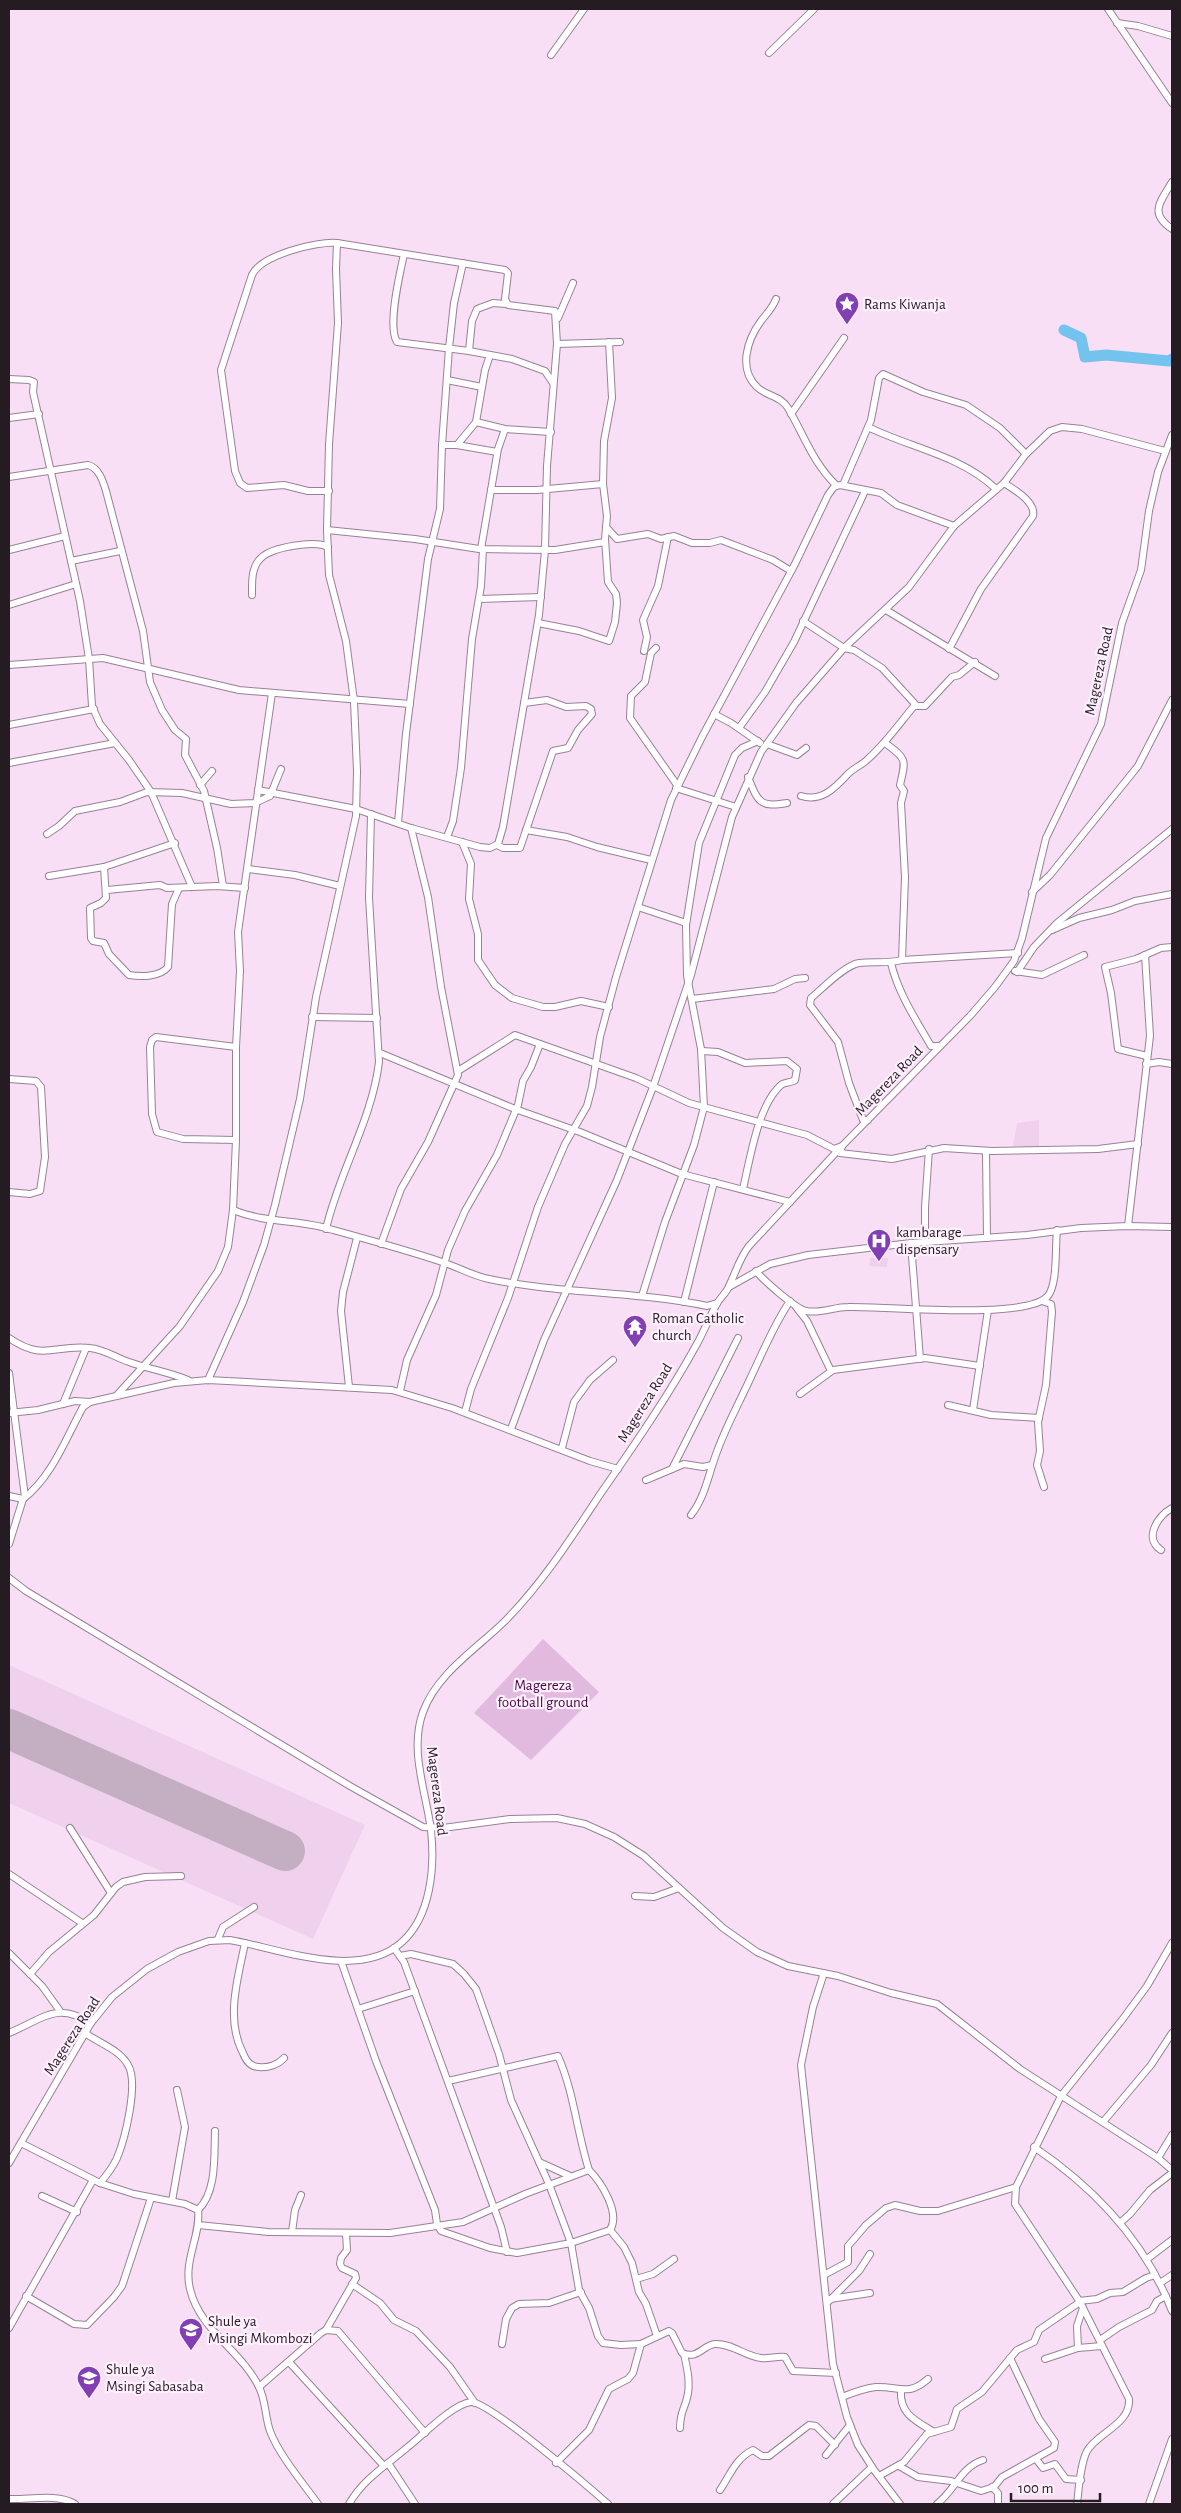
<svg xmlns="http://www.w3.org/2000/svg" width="1181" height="2513" font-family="'Alegreya Sans',sans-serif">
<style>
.built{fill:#f0d1ed}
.green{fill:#e2badf}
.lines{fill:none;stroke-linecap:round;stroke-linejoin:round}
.river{stroke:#73c3ee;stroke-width:11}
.runway{stroke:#c4afc2;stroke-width:40}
.minor-casing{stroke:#988196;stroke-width:8}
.minor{stroke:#fff;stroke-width:6}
.labels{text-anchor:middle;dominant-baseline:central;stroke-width:4.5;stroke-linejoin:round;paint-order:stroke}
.poi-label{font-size:15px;fill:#241b23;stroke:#fff0fd;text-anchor:start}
.street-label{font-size:15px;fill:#241b23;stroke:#fff0fd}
.park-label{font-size:15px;fill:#480048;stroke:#fff0fd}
</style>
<rect width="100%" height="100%" fill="#f8dff5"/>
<!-- built -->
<g class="built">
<path d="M1039,1120V1147L1013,1146L1017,1123Z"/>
<path d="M870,1258H888L887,1267L869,1266Z"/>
<path d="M9,1665L365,1825L313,1939L9,1803Z"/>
</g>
<!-- green -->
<path class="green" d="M543,1639L599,1692L531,1760L474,1713Z"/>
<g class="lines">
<!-- river -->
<path class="river" d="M1064,330L1081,338L1085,357L1106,355L1169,361L1172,359"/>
<!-- runway -->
<path class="runway" d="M9,1729L285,1851"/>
<defs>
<g id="minor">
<path d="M1108,9L1172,103"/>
<path d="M1117,23L1138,26L1172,36"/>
<path d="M769,53L814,9"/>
<path d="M551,55L584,9"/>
<path d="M1172,182C1161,201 1148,213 1172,229"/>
<path d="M404,254C400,273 387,326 397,342L469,351L512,359L545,371L553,383"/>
<path d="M776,299C772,309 767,313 761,321C747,340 738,369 757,387C766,396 781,396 788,408C804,435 813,463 836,485"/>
<path d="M558,318L573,283"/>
<path d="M557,344L620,342"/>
<path d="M469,351L472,321L477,309L493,303L506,304"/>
<path d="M9,379L29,380L34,382L33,392L80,601L89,659L92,706L100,724L129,760L151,792L192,887"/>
<path d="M447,380L482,387"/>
<path d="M791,414L844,338"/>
<path d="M9,418L39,414"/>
<path d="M476,422L505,429L551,432"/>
<path d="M868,427C911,448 959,455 995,488"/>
<path d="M442,445H457L497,452"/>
<path d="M457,445L476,422L485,370L490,355"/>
<path d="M9,477L88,465C99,468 103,481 106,491L143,631L150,682L162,710L175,730L186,739L185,755L204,791L217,848L223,886"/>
<path d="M843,485L871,420L879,378L883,374L923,392L966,405L1000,428L1026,454"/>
<path d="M491,490H537L603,484"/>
<path d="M606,527L617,539L648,534L661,539L674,536L692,543H710L721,540L773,560L791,571"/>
<path d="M327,530L415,539L479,549L555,550L605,542"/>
<path d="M481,549L498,449L505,429"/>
<path d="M9,550L65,536"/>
<path d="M71,561L120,551"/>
<path d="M252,595C252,583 251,567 261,558C272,547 315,540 328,547"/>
<path d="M479,599L541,597"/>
<path d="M9,605L76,584"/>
<path d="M886,610L995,676"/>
<path d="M803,621L844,648L854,650L882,668L916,705"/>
<path d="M538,623L579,631L609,641L615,622L617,603L616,594L608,582L605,539L607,516L603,484L604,441L612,398L609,342"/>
<path d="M656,648L651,653L645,682L631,696L630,718L677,785"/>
<path d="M949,649L981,589L1033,516C1036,502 1015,490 1004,483"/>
<path d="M644,651L647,637L643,620L658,586L668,537"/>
<path d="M9,665L103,658L239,690L410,704"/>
<path d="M714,714L731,723L760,743"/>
<path d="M9,725L94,709"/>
<path d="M739,728L765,692L794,642L865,491"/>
<path d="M885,743C907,759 906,759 900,785L904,791L901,803L905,877L902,960"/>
<path d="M767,744L797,755L806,748"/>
<path d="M9,763L115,743"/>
<path d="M748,777C758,802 760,808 787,803"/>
<path d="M200,785L212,771"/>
<path d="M676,788L736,807"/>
<path d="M258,790L356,809L411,828L480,847L490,848L498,844L503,827L539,615L545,550L547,466L557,344L555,311L508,305L505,299L508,273L505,270L337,243C317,241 261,255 252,275L221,370L235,471L240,483L247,488L284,485L308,491H329"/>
<path d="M801,796C821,802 834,789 847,775C852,769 862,765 868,759C886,743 899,724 914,706H925L952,677L959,675L975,662"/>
<path d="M398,823L406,734L428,559L440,509L442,445L449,348L454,303L463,263"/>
<path d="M526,830L567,837L597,847L651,860"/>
<path d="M47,834L59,826L75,811L120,802L147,792L182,793L231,804L255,803L270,796L281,769"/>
<path d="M447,837L453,821L461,768L472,639L481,586L483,549"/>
<path d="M462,842L471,864L469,899L478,934V960L495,985L512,998L543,1007H555L581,1001L609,1007"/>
<path d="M497,845L503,848H520L553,751L568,748L578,730L592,714L591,709L586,706L566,707L547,700L524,703"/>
<path d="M104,867L106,898L101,903L90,908L91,938L93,941L104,943L109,954L129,975C141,977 160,977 168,967L172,904L179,888"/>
<path d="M248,869L295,875L340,886"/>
<path d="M49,876L104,867L175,843"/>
<path d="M107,890L160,885L167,888L217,886L245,888"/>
<path d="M1032,892L1050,875L1138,766L1172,700"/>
<path d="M638,907L686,923"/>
<path d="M1052,930L1079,918L1112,910L1135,901L1172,894"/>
<path d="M891,963C898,993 916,1020 931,1046H940"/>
<path d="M1015,971L1042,975L1084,955"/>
<path d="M1017,972L1034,947L1057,923L1172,829"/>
<path d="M692,999L774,989L795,979L805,978"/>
<path d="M312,1017L377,1018"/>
<path d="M702,1051L718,1052L745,1063L787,1061L797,1069L795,1080C791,1083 784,1082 781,1085C758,1105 750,1159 743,1189"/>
<path d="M380,1053L515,1109L580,1132L682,1174L790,1202"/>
<path d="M1147,1056L1118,1049L1111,993L1105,967L1136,959L1161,948L1172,947"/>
<path d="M1146,1064L1159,1062L1172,1064"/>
<path d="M458,1071L515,1035L636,1078L689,1103L807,1135L834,1149L842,1146L840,1153L892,1159L944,1148L992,1151L1098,1149L1138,1144"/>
<path d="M9,1079L36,1081L41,1087L45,1157L40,1191L30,1194L9,1192"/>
<path d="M868,1120H863L849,1083L838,1042L810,1005L811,998C822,989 845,965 859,963C874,961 887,964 902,960L1018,953"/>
<path d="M236,1140L183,1139L157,1132L152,1114L150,1047L152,1040L156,1037L236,1047"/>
<path d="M986,1151L987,1238"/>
<path d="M233,1210C262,1222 292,1220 322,1227C362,1238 403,1249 442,1262C458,1267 473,1276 489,1279C561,1294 635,1291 707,1306L717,1303"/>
<path d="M1128,1226L1150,1036L1145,955"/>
<path d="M326,1229C339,1172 372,1120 379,1062L369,898L371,814"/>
<path d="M925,1241V1207L929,1149"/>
<path d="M911,1243L920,1359"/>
<path d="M381,1244L401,1189L428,1142L458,1075L441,987L428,897L411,828"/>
<path d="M756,1271C763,1280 796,1309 806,1311C820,1314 834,1307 848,1307C886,1306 1023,1320 1047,1297C1058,1286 1055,1247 1057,1230"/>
<path d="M729,1287L770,1264L808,1255L911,1243L1027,1235L1081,1228L1128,1226L1172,1227"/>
<path d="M642,1296L665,1222L694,1145L704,1107L701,1049L687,976L686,925L699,843L735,755L742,748L758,741"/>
<path d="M1042,1301L1051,1304L1052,1312L1046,1385L1038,1422L1040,1451L1037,1465L1044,1487"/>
<path d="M684,1302L714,1182"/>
<path d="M796,1307L807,1321L831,1371"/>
<path d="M9,1338C44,1362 54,1344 90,1348C104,1349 116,1358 129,1362C149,1369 168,1372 188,1380"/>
<path d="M9,1373L25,1497"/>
<path d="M208,1380L243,1302L264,1245L275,1205L300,1099L316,997L356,816L357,771L354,701L346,641L329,575L327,530L329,444L338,323L336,269L337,243"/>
<path d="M349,1387L341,1311L343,1292L357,1238"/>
<path d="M400,1391L407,1360L436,1295L448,1250L465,1211L497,1155L518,1105L523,1081L531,1067L540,1044"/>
<path d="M800,1394L833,1370L925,1358L980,1366"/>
<path d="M117,1395L180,1326L218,1271L228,1247L233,1210L236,1140V1047L240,971L238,932L272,693"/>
<path d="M63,1404L86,1348"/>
<path d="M948,1405L991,1415L1039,1418"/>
<path d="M973,1410L988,1310"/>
<path d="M465,1412L471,1389L508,1298L538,1207L565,1144L587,1106L592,1087L600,1037L616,977L671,800L702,737L795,564L828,495L834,487L840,485L881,493L897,505L954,526"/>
<path d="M9,1413L38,1410L75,1401L90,1402"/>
<path d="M511,1429L544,1340L617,1180L653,1087L691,975L732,817L761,752L796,703L844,648L909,587L954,526L1004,483L1026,454L1050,431L1062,427L1082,429L1165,451"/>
<path d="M562,1448L574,1402L590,1380L613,1360"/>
<path d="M672,1469L738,1338"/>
<path d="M646,1480L684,1464L703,1467L712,1465"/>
<path d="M9,1496L23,1499C52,1477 66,1438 83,1407L90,1402L174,1383L208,1380L392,1390L452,1408L590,1461L618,1469"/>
<path d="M691,1515C706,1496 709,1471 718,1449C727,1425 739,1403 750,1379C763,1352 773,1326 790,1301"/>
<path d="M9,1544L23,1499"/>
<path d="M1161,1550C1143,1538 1158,1516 1172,1508"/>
<path d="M9,1578L26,1591L350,1786L423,1827L443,1828L510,1819L557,1818L585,1824L614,1837L644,1856L723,1928L757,1952L788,1966L838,1976L891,1993L937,2004L1020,2069L1158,2158L1172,2170"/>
<path d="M70,1828L111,1893"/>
<path d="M9,1874L82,1923"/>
<path d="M635,1896L654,1897L679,1888"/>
<path d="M218,1939L223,1927L254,1907"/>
<path d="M245,1943C238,1978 225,2019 243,2053C246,2061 251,2067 259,2067C268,2068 278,2065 284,2058"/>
<path d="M394,1948L404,1962L408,1973L501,2227L507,2252"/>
<path d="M9,1953L42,1986L60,2011"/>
<path d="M400,1956L411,1954L453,1964L464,1974L476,1989L499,2054L511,2100L549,2184L571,2243L579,2290L589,2308L598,2336L603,2343L621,2345L641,2344L669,2331L672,2333L682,2353C698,2360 703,2345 715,2344C731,2343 745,2356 761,2358C769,2359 777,2356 785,2357L793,2371L836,2373"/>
<path d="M341,1961L376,2061L435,2210L437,2224L441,2231L490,2248L517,2253L571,2243L610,2230C621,2213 601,2182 589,2170"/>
<path d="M824,1973L813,2007L801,2065L833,2364L847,2417L858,2445L874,2470L900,2504"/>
<path d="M30,1974L49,1952L94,1915L116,1887L123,1882L145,1877L181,1876"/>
<path d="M358,2009L415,1991"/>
<path d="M9,2033C43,2019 56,2001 91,2023"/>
<path d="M85,2033C99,2043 120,2050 128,2065C139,2083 125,2139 117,2158C113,2167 106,2176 100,2183"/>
<path d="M1103,2122L1151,2065L1172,2033"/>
<path d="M21,2143L100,2183L134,2194L185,2204L198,2210C201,2236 183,2260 190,2289C200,2331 241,2350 259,2387C266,2401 265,2417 270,2431C279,2455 303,2483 318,2504"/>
<path d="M1034,2147C1096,2189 1145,2241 1172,2311"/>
<path d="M1158,2158L1172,2135"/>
<path d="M539,2162L570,2176"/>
<path d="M9,2163L91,2023L112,1997L147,1969L178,1952L209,1941L230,1940C281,1949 359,1981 402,1942C431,1916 435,1867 431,1830C426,1792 409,1750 423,1712C437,1673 478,1648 506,1620C544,1581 571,1538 601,1493C635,1444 669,1395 698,1342C705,1329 710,1315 718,1302C721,1297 727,1292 729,1286C736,1272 739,1259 749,1246L842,1146L970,1016L995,987L1014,961L1022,938L1046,838L1101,724L1122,623L1141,570L1149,511L1158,472L1172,435"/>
<path d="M42,2196L77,2212"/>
<path d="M172,2201L185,2127L177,2090"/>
<path d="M198,2210C217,2192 214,2156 215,2131"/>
<path d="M1121,2222L1130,2214L1150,2190L1172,2173"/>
<path d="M198,2225L268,2232L390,2233L463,2222L525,2194L589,2170C577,2133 574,2092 558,2056L448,2081"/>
<path d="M610,2230L624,2247L632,2263L639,2292L646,2304L657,2336"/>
<path d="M292,2232L295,2210L301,2195"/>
<path d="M1147,2259L1172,2240"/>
<path d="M824,2275L848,2262V2246L866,2225L886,2208L895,2205L920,2211H938L1016,2187"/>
<path d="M636,2279L653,2274L674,2259"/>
<path d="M1160,2283L1172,2275"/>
<path d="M352,2284L380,2303L394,2320L416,2331L450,2367L475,2403"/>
<path d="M26,2296L74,2324L87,2325L114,2297L122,2286L151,2198"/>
<path d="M830,2299L870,2293"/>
<path d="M1079,2301L1097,2299L1110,2293L1123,2292L1146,2278L1155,2275"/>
<path d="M828,2302L859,2271L870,2254"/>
<path d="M9,2328L93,2180"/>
<path d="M326,2330L356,2278L355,2274L342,2268L340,2264L341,2258L347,2250L346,2233"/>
<path d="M1100,2340L1119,2327L1152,2310L1157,2301L1166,2296"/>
<path d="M502,2344L506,2319L512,2308L519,2304L549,2303L581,2292"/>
<path d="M1078,2348L1077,2326L1083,2308"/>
<path d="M1045,2359L1078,2348L1102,2346"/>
<path d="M289,2362L384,2466"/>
<path d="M259,2387L321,2333L326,2330L338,2331L425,2433"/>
<path d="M901,2390C899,2414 916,2421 934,2432"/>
<path d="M842,2397C852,2393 865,2388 876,2387C898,2386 908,2397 928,2379"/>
<path d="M680,2428C680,2412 684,2410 687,2398C691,2383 687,2368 684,2354"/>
<path d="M826,2455L850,2425"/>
<path d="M1036,2459L1043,2468L1055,2464L1066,2479L1081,2480"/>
<path d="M388,2463L415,2504"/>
<path d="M556,2463L589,2430L609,2389L628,2379L633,2373L641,2344"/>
<path d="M899,2466L918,2477L951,2481L981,2491L994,2487L1002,2477L1054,2448L1055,2442L1039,2419L1010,2358"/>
<path d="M879,2476L904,2462L927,2434L951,2427L957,2409L982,2392L1017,2350L1034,2342L1039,2330L1080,2302"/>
<path d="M992,2487L998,2493V2504"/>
<path d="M720,2490C730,2475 736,2458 753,2450L762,2456H769L809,2425L816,2426L835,2445"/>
<path d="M9,2499C29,2500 57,2493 75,2504"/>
<path d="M349,2504C363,2479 388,2464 409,2446C423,2435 453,2404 471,2402C488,2401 590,2488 608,2504"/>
<path d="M833,2504L872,2467"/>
<path d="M937,2504C955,2490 961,2467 983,2460"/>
<path d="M1077,2504C1079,2488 1080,2465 1087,2451C1097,2433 1131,2424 1129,2399L1080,2302L1015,2204L1016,2187L1061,2096L1122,2020L1147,1986L1172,1943"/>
<path d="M1149,2504L1172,2439"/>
</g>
</defs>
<!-- minor casing -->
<use href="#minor" class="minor-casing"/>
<!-- minor -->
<use href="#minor" class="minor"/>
</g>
<!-- icons -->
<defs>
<symbol id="sight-pin" viewBox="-11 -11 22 30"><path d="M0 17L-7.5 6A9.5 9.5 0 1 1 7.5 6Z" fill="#813fb3" stroke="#fff0fd"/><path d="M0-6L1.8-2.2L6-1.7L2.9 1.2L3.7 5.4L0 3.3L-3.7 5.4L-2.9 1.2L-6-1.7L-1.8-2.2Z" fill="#fff"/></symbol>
<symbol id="hospital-pin" viewBox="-11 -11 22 30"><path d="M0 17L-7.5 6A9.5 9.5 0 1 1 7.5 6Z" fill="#813fb3" stroke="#fff0fd"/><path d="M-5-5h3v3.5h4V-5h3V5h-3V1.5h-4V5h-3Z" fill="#fff"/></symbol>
<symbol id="temple-pin" viewBox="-11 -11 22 30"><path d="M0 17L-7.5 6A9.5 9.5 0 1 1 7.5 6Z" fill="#813fb3" stroke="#fff0fd"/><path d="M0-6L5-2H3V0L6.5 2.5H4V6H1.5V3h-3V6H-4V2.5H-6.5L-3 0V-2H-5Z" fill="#fff"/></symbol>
<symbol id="school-pin" viewBox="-11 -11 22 30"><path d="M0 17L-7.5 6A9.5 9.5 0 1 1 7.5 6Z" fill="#813fb3" stroke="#fff0fd"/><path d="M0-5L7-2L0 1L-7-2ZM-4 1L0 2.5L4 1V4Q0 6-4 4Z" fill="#fff"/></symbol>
</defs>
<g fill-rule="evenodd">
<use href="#sight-pin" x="833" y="290" width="28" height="38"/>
<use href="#hospital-pin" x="865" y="1227" width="28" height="38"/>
<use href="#temple-pin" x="621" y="1313" width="28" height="38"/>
<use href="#school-pin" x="177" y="2316" width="28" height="38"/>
<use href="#school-pin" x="75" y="2364" width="28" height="38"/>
</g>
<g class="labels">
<!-- poi labels -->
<g class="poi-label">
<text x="864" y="304">Rams Kiwanja</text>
<text x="896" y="1232">kambarage<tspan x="896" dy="17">dispensary</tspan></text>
<text x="652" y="1318">Roman Catholic<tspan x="652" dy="17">church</tspan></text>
<text x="208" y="2321">Shule ya<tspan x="208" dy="17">Msingi Mkombozi</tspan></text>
<text x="106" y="2369">Shule ya<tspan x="106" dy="17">Msingi Sabasaba</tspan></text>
</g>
<!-- street labels -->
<g class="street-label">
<text transform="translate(1099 671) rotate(-78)">Magereza Road</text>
<text transform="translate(889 1081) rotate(-46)">Magereza Road</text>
<text transform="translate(645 1403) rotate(-58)">Magereza Road</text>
<text transform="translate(437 1791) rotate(83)">Magereza Road</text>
<text transform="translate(72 2036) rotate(-57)">Magereza Road</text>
</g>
<!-- park labels -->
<g class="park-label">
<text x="543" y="1685">Magereza<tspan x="543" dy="17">football ground</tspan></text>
</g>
</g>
<!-- border -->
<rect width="1181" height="2513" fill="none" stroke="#241b23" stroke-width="20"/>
<!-- scale -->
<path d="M1011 2493v8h89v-8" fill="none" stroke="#241b23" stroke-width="2.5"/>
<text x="1018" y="2493" font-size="15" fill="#241b23" stroke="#fff0fd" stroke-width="4" paint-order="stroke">100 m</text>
</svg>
